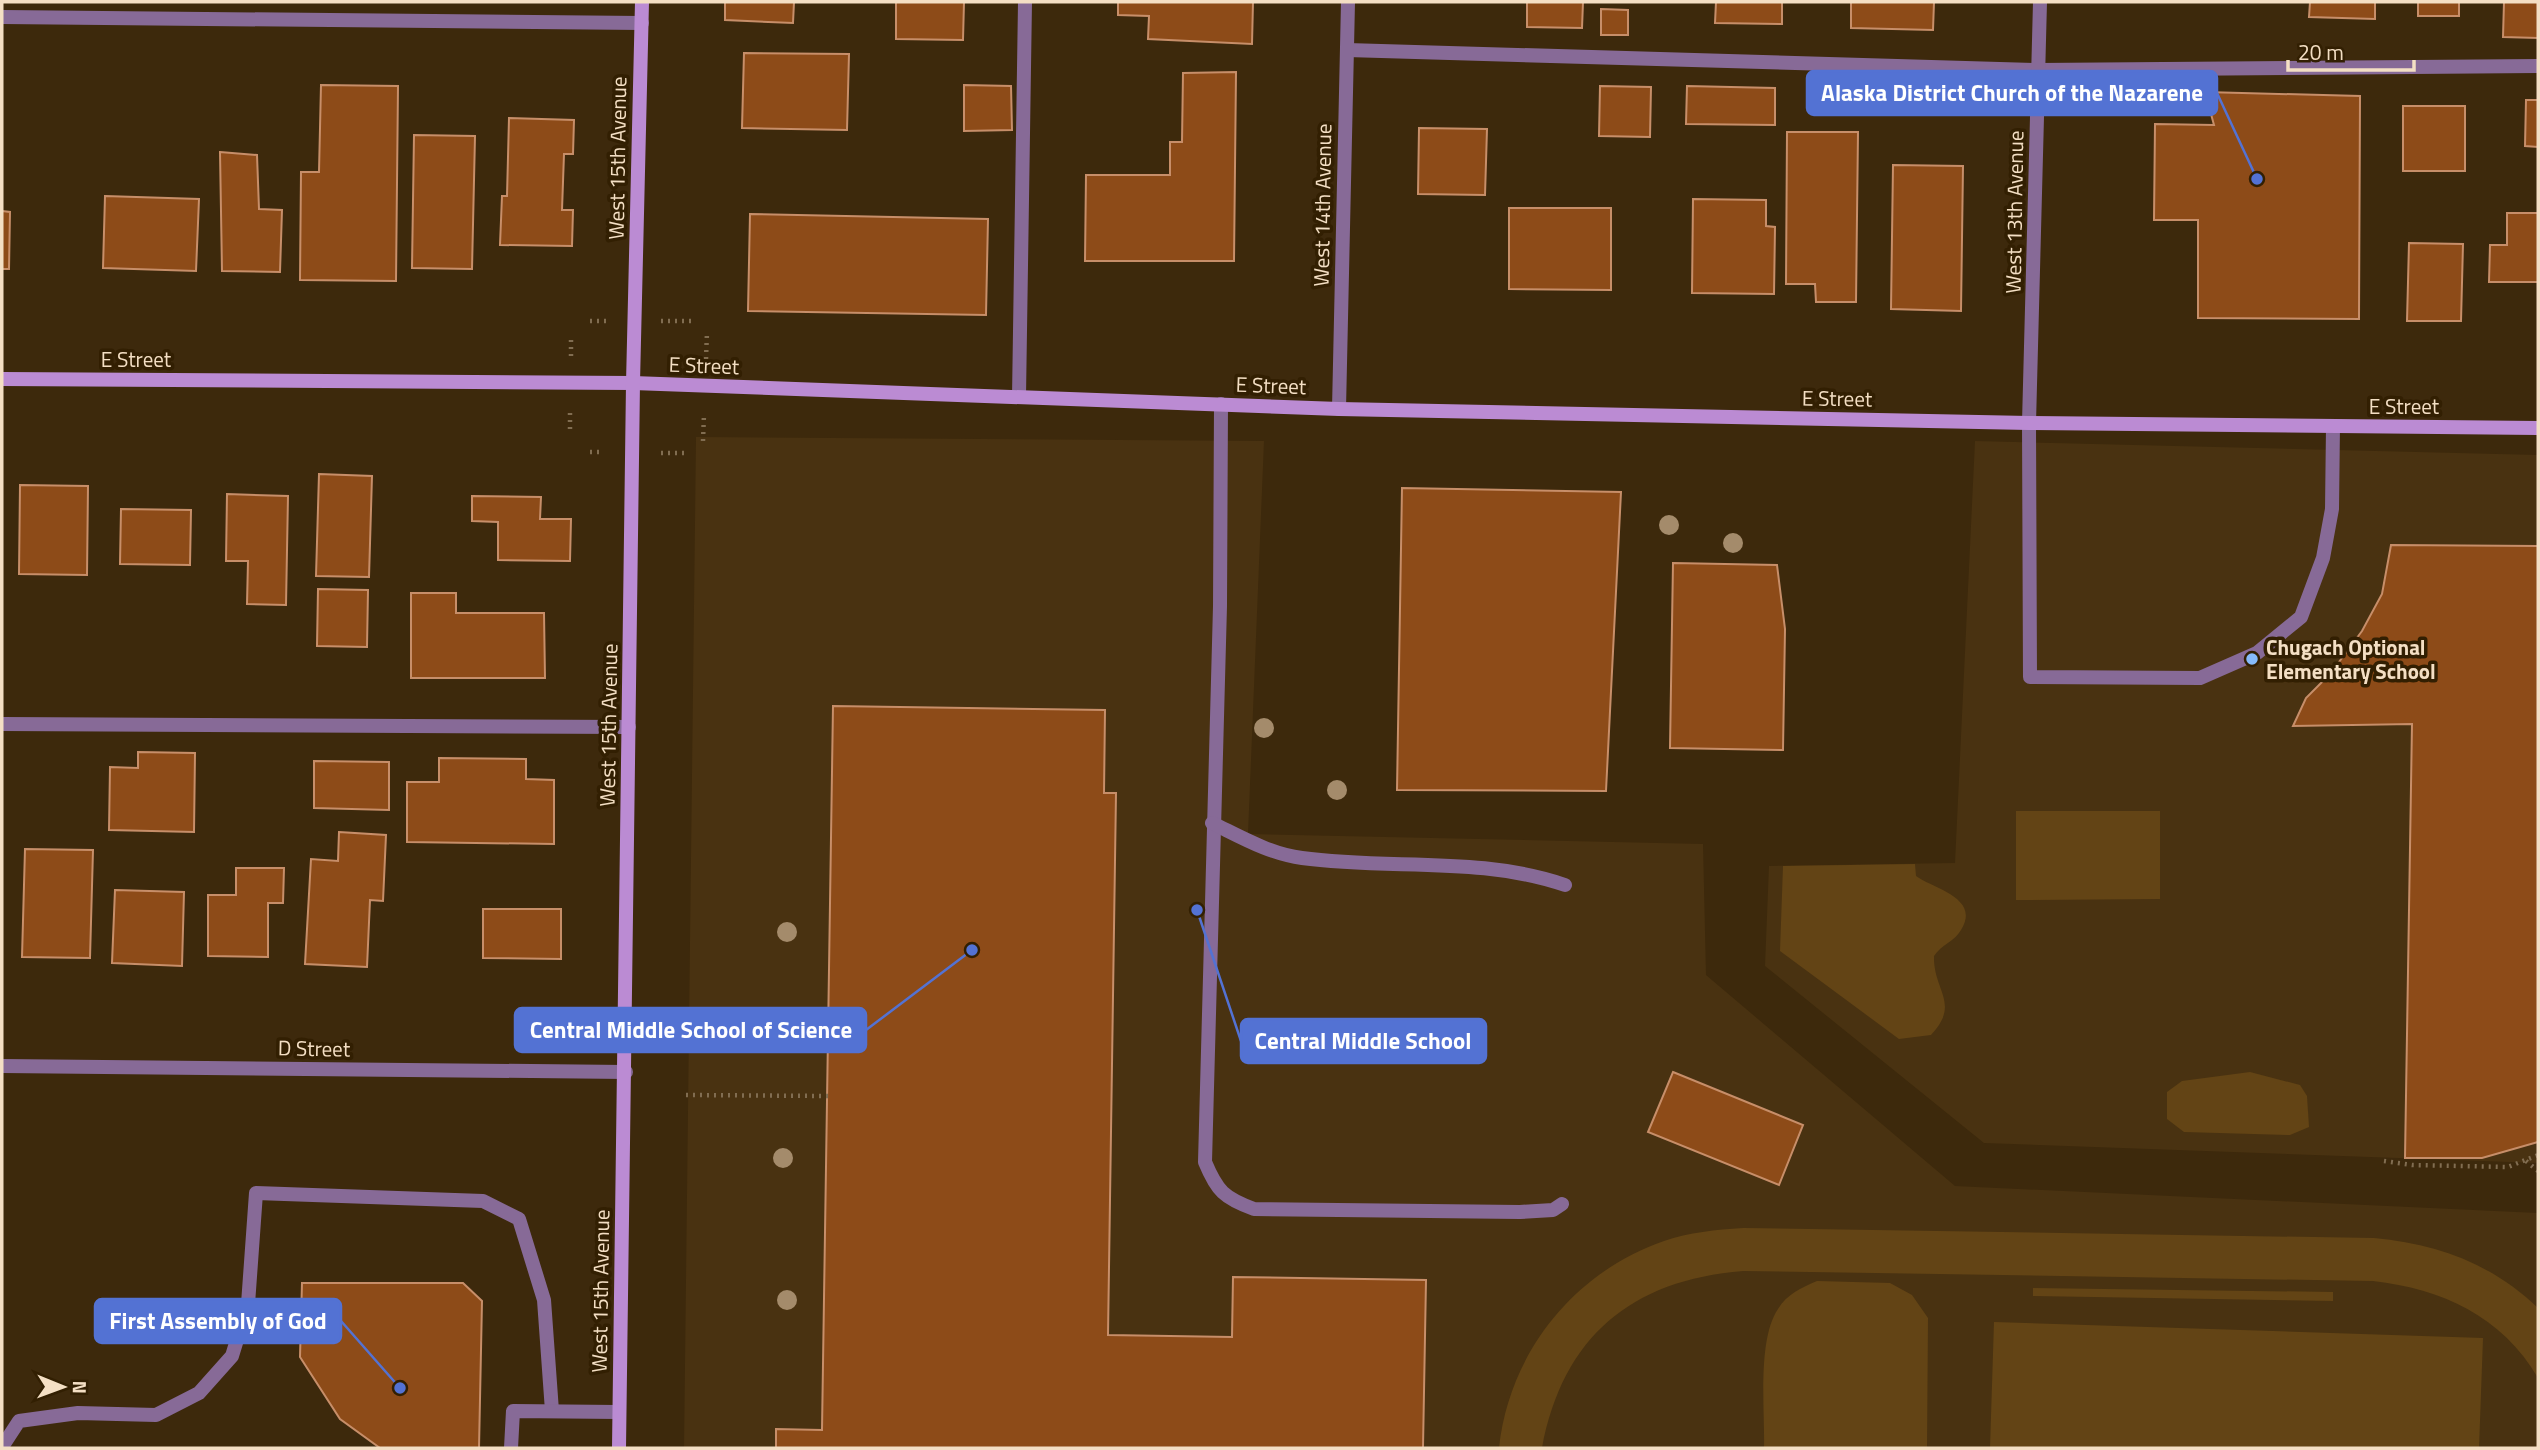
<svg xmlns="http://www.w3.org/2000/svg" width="2540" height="1450" font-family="'Titillium Web',sans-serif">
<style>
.built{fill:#493211}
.green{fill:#634415}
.building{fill:#8d4b18;stroke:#c78e69;stroke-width:2}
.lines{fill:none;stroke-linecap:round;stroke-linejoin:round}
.path{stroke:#816d51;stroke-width:4.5;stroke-dasharray:2 5;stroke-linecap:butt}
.lane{stroke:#876a97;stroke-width:14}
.street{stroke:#876a97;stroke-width:14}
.secondary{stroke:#bb8bd3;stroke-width:14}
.tree{fill:#a48b6b}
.poi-dot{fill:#86bbfb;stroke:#321f02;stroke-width:2.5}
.labels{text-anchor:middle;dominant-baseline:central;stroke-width:7;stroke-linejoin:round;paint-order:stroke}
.street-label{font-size:21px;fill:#f4dfc4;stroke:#321f02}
.poi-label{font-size:21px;font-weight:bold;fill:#f4dfc4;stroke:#321f02;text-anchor:start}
.leader{fill:none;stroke:#5372d3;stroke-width:2.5}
.callout-dot{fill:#5372d3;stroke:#321f02;stroke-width:2.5}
.callout{fill:#5372d3;stroke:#5372d3;stroke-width:2.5}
.callout-label{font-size:23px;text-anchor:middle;font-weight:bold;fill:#fff}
</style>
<rect width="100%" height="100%" fill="#3d290c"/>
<!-- built -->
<g class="built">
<path d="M696,437L1264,441L1248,834L1703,844L1706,975L1955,1186L2538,1213V1448H684Z"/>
<path d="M1975,441L2538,455V1163L1984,1143L1765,966L1769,866L1955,863Z"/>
</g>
<!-- green -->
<g class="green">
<path d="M2016,811H2160V899L2016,900Z"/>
<path d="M1915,864L1916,876C1934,889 1981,898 1961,930C1955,941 1941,945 1934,956C1933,991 1961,1003 1931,1035L1899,1039L1780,951L1783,866Z"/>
<path d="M2250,1072L2300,1085L2307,1096L2309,1127L2290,1135L2184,1132L2167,1119V1092L2182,1081Z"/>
<path d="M1743,1228L2374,1238C2437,1244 2491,1263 2538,1308V1378C2502,1316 2442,1289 2373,1281L1743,1271C1631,1280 1563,1337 1542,1448H1499C1509,1353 1574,1272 1664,1241C1689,1232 1716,1230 1743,1228Z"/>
<path d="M1817,1281L1890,1283L1912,1295L1928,1318L1927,1448H1764C1765,1411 1757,1340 1778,1309C1787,1294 1801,1288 1817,1281Z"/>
<path d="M2033,1288L2333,1292V1301L2033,1296Z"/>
<path d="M1994,1322L2483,1338L2479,1448H1990Z"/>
</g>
<!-- building -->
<g class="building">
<path d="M725,2H794L793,23L725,20Z"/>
<path d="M896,2H964L963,40L896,39Z"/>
<path d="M1118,2H1253L1252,44L1148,39L1149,16L1118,15Z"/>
<path d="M1527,2H1583L1582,28L1527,27Z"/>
<path d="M1716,2H1782V24L1715,23Z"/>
<path d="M1851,2H1934L1933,30L1851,28Z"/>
<path d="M2310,2H2375V19L2309,17Z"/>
<rect x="2418" y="2" width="41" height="14"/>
<path d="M2504,2H2538V38L2503,37Z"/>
<path d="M1601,9L1628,10V35H1601Z"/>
<path d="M744,53L849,54L847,130L742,128Z"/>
<path d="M1236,72L1234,261H1085L1086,175H1170V142H1182L1183,73Z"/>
<path d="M321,85L398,86L396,281L300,280L301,172H319Z"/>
<path d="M964,85L1011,86L1012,130L964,131Z"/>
<path d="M1600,86L1651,87L1650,137L1599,136Z"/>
<path d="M1687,86L1775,88V125L1686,124Z"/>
<path d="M2205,92L2360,96L2359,319L2198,318V220H2154L2155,124L2214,125Z"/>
<path d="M2526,100H2538V147L2525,146Z"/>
<rect x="2403" y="106" width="62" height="65"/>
<path d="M509,118L574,120L573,154H564L562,210H573L572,246L500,245L502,196H507Z"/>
<path d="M1419,128L1487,129L1485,195L1418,194Z"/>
<path d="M1787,132H1858L1856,302H1816L1815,284H1786Z"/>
<path d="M414,135L475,136L472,269L412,268Z"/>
<path d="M220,152L257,155L259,209L282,210L280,272L222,271Z"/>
<path d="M1893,165L1963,166L1961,311L1891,309Z"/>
<path d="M105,196L199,199L196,271L103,268Z"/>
<path d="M1693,199L1766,200V226L1775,227L1774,294L1692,293Z"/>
<path d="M1509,208H1611V290L1509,289Z"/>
<path d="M2,211L10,212L9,269H2Z"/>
<path d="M2507,213H2538V282H2489L2490,245H2507Z"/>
<path d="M750,214L988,219L986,315L748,311Z"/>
<path d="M2409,243L2463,244L2461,321H2407Z"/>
<path d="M319,474L372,476L369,577L316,576Z"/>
<path d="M20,485L88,486L87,575L19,574Z"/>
<path d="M1402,488L1621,492L1606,791L1397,790Z"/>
<path d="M227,494L288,496L286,605L247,604L248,561H226Z"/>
<path d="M472,496L541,497L540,519H571L570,561L498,560V522L472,521Z"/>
<path d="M121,509L191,510L190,565L120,564Z"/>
<path d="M2391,545L2538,546V1142L2482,1158H2405L2412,724L2293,726L2306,698L2330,674L2362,631L2382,594Z"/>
<path d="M1673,563L1777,565L1785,629L1783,750L1670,748Z"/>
<path d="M318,589L368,590L367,647L317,646Z"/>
<path d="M411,593H456V613H544L545,678H411Z"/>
<path d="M833,706L1105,710L1104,793H1116L1108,1335L1232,1337L1233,1277L1426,1280L1423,1448H776V1429L822,1430Z"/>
<path d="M138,752L195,753L194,832L109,830L110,767L138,768Z"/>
<path d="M439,758L526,759V779L554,780V844L407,842V782H439Z"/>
<path d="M314,761L389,762V810L314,808Z"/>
<path d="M339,832L386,835L383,901L370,900L367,967L305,964L311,859L338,861Z"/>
<path d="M25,849L93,850L90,958L22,957Z"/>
<path d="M236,868H284L283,903H268V957L208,956V895H236Z"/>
<path d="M115,890L184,892L182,966L112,963Z"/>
<path d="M483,909H561V959L483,958Z"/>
<path d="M1673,1072L1803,1125L1779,1185L1648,1132Z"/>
<path d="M302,1283H463L482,1301L479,1448H380L340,1419L300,1357Z"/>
</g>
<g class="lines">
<!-- path -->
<g class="path">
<path d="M590,321H607"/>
<path d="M661,321H696"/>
<path d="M571,356V340"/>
<path d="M706,359L707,332"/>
<path d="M570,429V410"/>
<path d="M703,441L704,414"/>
<path d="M590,452H603"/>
<path d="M661,453H689"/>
<path d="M686,1095L828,1096"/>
<path d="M2384,1161L2412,1165L2508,1167L2538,1155"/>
<path d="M2526,1161L2538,1171"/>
</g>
<!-- lane -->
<g class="lane">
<path d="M2,17L642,23"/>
<path d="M1347,50L2038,70L2538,66"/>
<path d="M1019,397L1025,2"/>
<path d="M1221,404L1220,606L1205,1162C1217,1191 1224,1198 1254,1209L1520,1212L1553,1210L1562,1204"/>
<path d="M2029,423L2030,677L2200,678L2257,653L2301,617L2323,558L2332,509L2333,426"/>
<path d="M2,724L629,727"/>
<path d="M1212,823C1241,837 1270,854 1302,858C1389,870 1481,856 1565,885"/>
<path d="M2,1447L19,1421L78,1413L156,1415L199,1393L232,1356L248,1304L256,1193L483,1201L519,1219L544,1300L552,1411"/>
<path d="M511,1448L513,1411L618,1412"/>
</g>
<!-- street -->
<g class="street">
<path d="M1339,409L1348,2"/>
<path d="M2029,423L2040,2"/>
<path d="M2,1066L626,1072"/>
</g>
<!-- secondary -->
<g class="secondary">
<path d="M2,379L633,383L1339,409L2029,423L2538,428"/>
<path d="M619,1448L633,383L642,2"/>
</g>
</g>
<!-- trees -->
<g class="tree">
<circle cx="1669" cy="525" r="10"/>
<circle cx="1733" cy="543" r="10"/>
<circle cx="1264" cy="728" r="10"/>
<circle cx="1337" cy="790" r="10"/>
<circle cx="787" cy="932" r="10"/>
<circle cx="783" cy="1158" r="10"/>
<circle cx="787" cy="1300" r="10"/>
</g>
<!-- markers -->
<circle class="poi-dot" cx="2252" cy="659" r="7"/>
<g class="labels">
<!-- street labels -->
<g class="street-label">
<text transform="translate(617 158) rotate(-89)">West 15th Avenue</text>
<text transform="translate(1322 205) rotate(-89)">West 14th Avenue</text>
<text transform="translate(2014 212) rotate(-89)">West 13th Avenue</text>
<text x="136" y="359">E Street</text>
<text transform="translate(704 365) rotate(2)">E Street</text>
<text transform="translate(1271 385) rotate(2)">E Street</text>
<text transform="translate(1837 398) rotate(1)">E Street</text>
<text x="2404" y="406">E Street</text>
<text transform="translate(608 725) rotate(-89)">West 15th Avenue</text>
<text transform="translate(314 1048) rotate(1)">D Street</text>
<text transform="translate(600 1291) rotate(-89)">West 15th Avenue</text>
</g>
<!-- poi labels -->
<g class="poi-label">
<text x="2266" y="647">Chugach Optional<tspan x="2266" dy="24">Elementary School</tspan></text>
</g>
</g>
<!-- callouts -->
<path class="leader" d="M2257 179L2217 93M972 950L866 1030M1197 910L1241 1041M400 1388L341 1321"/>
<g class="callout-dot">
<circle cx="2257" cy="179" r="7"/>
<circle cx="972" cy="950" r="7"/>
<circle cx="1197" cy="910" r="7"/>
<circle cx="400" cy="1388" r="7"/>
</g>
<g class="callout">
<rect x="1807" y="71" width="410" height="44" rx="7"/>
<rect x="515" y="1008" width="351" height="44" rx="7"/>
<rect x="1241" y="1019" width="245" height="44" rx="7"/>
<rect x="95" y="1299" width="246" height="44" rx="7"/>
</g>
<g class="callout-label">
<text x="2012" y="101">Alaska District Church of the Nazarene</text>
<text x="691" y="1038">Central Middle School of Science</text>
<text x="1363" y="1049">Central Middle School</text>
<text x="218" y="1329">First Assembly of God</text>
</g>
<!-- border -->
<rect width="2540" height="1450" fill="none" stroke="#f4dfc4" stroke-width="7"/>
<!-- north arrow -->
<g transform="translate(63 1387) rotate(91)" stroke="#321f02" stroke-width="5" paint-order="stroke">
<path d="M0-5L12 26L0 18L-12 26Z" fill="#f4dfc4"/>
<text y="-10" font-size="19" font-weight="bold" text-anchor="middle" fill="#f4dfc4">N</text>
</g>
<!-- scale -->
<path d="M2288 60v10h126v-10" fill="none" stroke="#f4dfc4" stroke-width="3.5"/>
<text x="2298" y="60" font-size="21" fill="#f4dfc4" stroke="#321f02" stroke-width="5" paint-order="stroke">20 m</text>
</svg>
